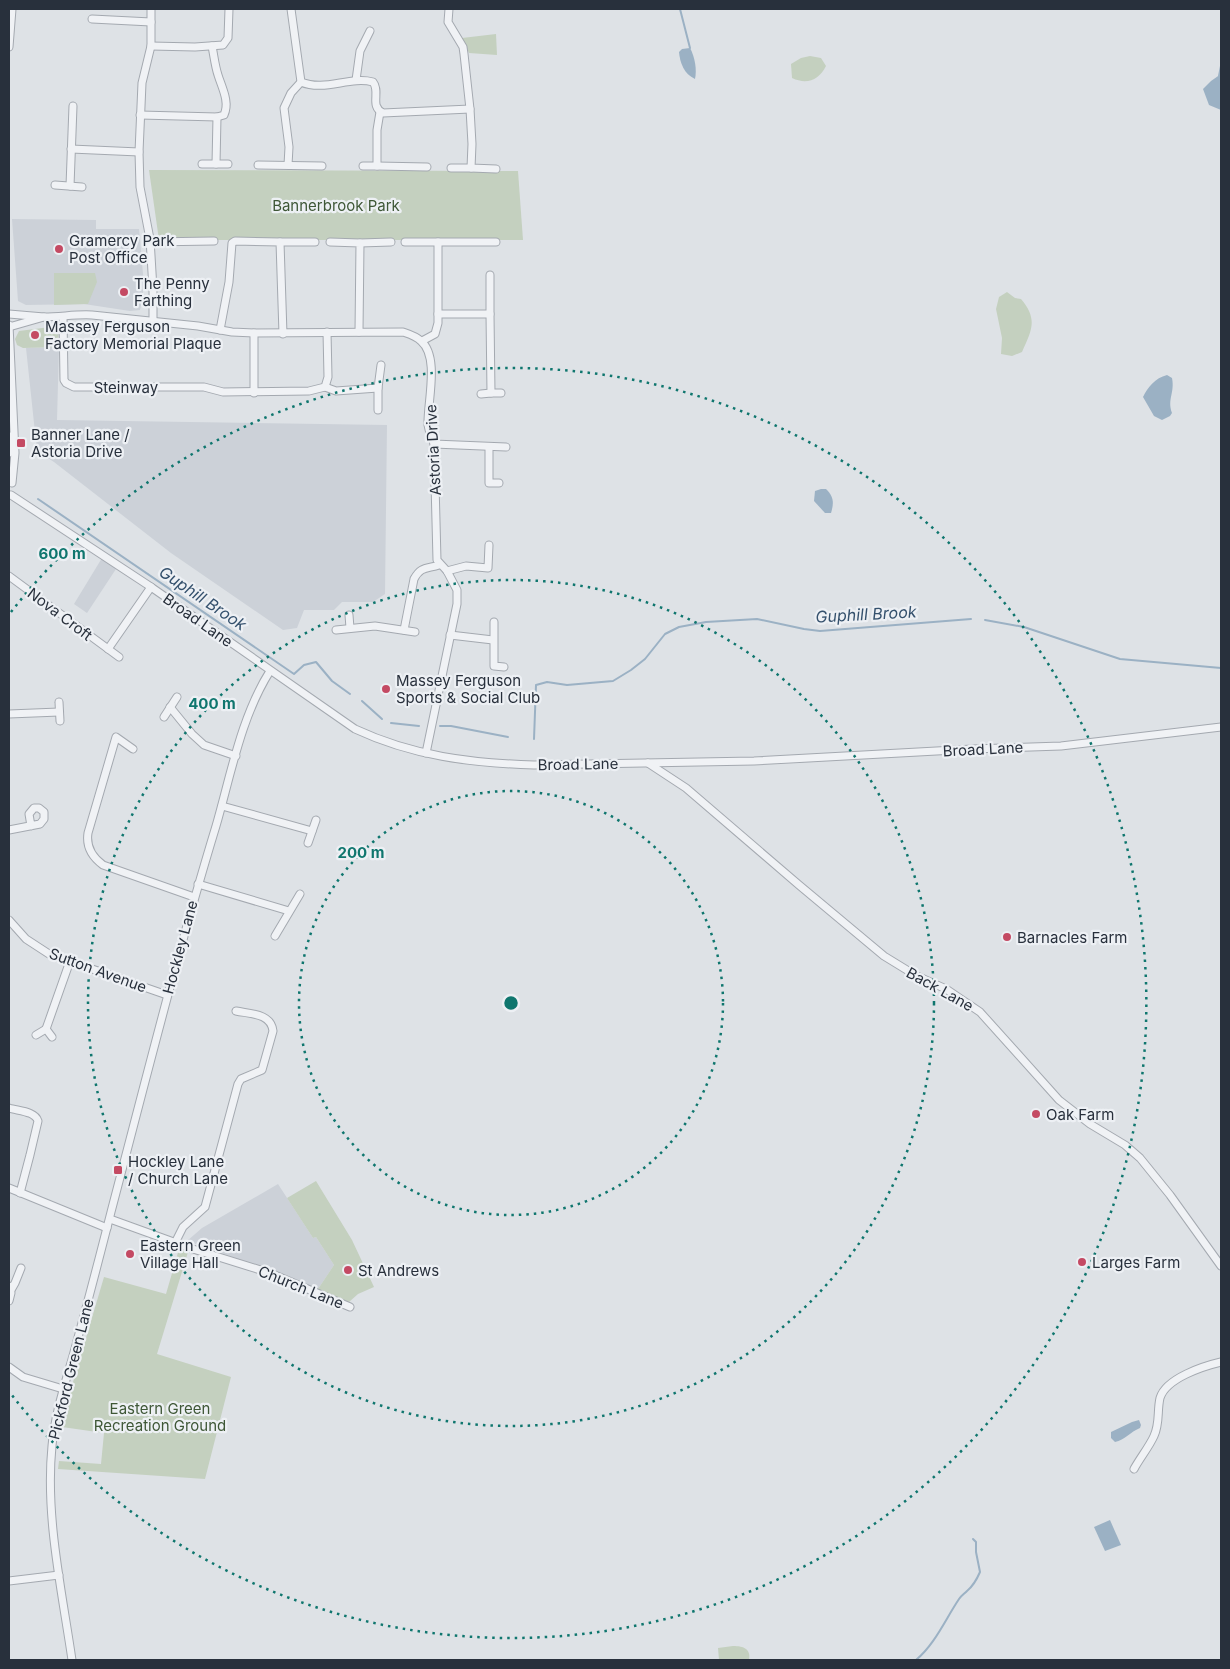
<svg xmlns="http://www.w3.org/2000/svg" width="1230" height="1669" font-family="Inter,sans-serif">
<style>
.built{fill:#ccd1d8}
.green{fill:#c4d0bf}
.water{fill:#9bb1c4}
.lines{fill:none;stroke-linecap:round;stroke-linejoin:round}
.stream{stroke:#9bb1c4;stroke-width:2}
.minor-casing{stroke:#a4a9b0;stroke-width:9}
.minor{stroke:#f0f2f5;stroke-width:7}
.ring{fill:none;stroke:#0f766e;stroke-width:2.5;stroke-dasharray:2.5 5}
.poi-dot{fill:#c44a63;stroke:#edf0f4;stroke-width:2}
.labels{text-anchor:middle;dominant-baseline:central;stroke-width:4.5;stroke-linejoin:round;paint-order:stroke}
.park-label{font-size:15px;fill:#3e5736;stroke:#edf0f4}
.poi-label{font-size:15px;fill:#28303c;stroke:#edf0f4;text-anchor:start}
.street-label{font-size:15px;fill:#28303c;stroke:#edf0f4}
.water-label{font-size:16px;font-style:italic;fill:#35516d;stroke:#edf0f4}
.centre{fill:#0f766e;stroke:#edf0f4;stroke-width:2.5}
.ring-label{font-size:15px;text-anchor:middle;font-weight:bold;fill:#0f766e;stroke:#edf0f4;stroke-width:4.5;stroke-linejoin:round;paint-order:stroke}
</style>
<rect width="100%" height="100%" fill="#dee2e6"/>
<!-- built -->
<g class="built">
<path d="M12,219L96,220V229H139L143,274V297L140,310L130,311L84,304L26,305L18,301Z"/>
<path d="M59,347L57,420L387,425L385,594L373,602H342L334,610H304L297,628L283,630L171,553L54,462L37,451L26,348Z"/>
<path d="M102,558L116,569L87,613L74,604Z"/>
<path d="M278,1184L313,1238L316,1237L334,1265L318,1289L287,1276L187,1241L202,1228Z"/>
</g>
<!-- green -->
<g class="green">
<path d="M496,34L497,55L469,53L462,38Z"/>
<path d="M810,56L821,58L826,66C819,80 807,85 792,78L791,64L801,58Z"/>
<path d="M149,170L518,171L523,240H159Z"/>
<path d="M54,273H95L97,282L88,304L54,305Z"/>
<path d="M1007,292L1015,298L1021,299C1038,319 1032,330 1022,352L1012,356L1001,354L1002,338L996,309L999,297Z"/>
<path d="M58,326L59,347L23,348L17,345L15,339L19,331Z"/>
<path d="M316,1181L352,1240L374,1287L358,1294L349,1302L318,1289L334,1265L316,1237L313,1238L287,1198Z"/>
<path d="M179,1249L188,1252L157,1354L231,1377L205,1479L58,1469L59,1461L101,1464L104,1433L62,1427L68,1399L104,1277L166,1294Z"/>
<path d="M733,1646C744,1646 751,1649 749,1660H719L718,1648Z"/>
</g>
<!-- water -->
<g class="water">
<path d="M690,48C695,57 697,70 695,79C684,74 680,63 679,52L682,49Z"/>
<path d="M1221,74V110L1209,105L1203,89L1211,81Z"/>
<path d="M1167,375L1172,378C1175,393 1167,399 1172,413L1170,416L1162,420L1154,416L1143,397C1148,387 1155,378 1167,375Z"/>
<path d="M821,489H826C834,497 834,503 831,513H825L814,501L815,491Z"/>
<path d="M1139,1420L1141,1425L1140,1428C1130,1432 1125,1440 1115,1442L1111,1438V1432L1132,1422Z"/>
<path d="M1110,1520L1121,1545L1105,1551L1094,1527Z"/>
</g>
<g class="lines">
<!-- stream -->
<g class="stream">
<path d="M680,9L690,48"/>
<path d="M1219,76L1221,66"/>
<path d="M38,499L294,674L304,665L316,662L332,681L350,694"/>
<path d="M985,620L1024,627L1120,659L1221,668"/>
<path d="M362,701L382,719"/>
<path d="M391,723L419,726"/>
<path d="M440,726H451L508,737"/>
<path d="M534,739L536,685L547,682L567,685L613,681L631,670L645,659L665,634L679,627L706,622L757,619L804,629L820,631L971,619"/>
<path d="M916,1660C935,1644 945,1620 959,1599C961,1596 964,1594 967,1591C973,1586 977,1579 980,1572L976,1552V1542L973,1539"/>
</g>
<defs>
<g id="minor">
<path d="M151,9V46L142,83L139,152L140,187L150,239L153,289V322"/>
<path d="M291,9L301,82C325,92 349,76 373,82C381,92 369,106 383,113L470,109L464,54L463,47L448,22L449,9"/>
<path d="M92,19L151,22"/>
<path d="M151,46L195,47L223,45L228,38L229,9"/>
<path d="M9,47L12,9"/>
<path d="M356,80L360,51L370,31"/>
<path d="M470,109L472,144L471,168L496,169"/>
<path d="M140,115L217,117L224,115C230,102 222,88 218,75C215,66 214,56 212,46"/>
<path d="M71,149L139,152"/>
<path d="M202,164H228"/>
<path d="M216,164L217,117"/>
<path d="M258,165L322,166"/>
<path d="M288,165L289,147L284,108L291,93L301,82"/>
<path d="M363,166H377V130L380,112"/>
<path d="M377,166L427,167"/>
<path d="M451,168H471"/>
<path d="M55,185L82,187"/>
<path d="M70,186L73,106"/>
<path d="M150,242L214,241"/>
<path d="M280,242H315"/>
<path d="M330,242L360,243L359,332"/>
<path d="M405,242H438"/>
<path d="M360,243L391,242"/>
<path d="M490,275V314"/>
<path d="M9,314L44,317L9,327"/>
<path d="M438,314H490L491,393H501"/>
<path d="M44,317C61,317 76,314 92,315L198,326L232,332L254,333L403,332C409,334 416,336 421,341C440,357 427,403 428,425C429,433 433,437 434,444L437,560L447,571L457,590V604L426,753"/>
<path d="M63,317L64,380L66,383L74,387H204L223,392L309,391L325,387L328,377L327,332"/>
<path d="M9,325L15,453L12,483"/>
<path d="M220,330L229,282L232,243L235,241L280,242L283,334"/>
<path d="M254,333V393"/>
<path d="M422,341L435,334L438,323V242H496"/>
<path d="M325,387L336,391L378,388"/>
<path d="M481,394L491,393"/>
<path d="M378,410V388L381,365"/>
<path d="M434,444L506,447"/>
<path d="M489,447V483H499"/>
<path d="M9,453L10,436"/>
<path d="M11,495L151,587L355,729C413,756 470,763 534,765L754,761L973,749L1061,746L1221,727"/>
<path d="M447,571L466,566L488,568L489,545"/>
<path d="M9,576L119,657"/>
<path d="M349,615L350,628"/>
<path d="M494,622V666L504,667"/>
<path d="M336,630L375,626L415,632"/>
<path d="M404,630L414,579C421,566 427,569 439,565"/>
<path d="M450,635L493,640"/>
<path d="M108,649L151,587"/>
<path d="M59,702L60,721"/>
<path d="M170,707L192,734L204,745L236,756"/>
<path d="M9,714L59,712"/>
<path d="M164,717L177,697"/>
<path d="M133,749L116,737L88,833C86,846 92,857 103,865L194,897"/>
<path d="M648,763L686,788L799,885L884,956L915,975L946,989L980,1012L1059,1100L1090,1124L1125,1145L1140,1158L1170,1195L1221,1266"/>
<path d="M222,806L312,831"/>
<path d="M9,830L40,824L44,819V812L39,808H34L29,814L31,826"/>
<path d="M308,843L316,820"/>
<path d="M198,884L289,911"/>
<path d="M9,920L26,939L49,954L167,995"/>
<path d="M275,936L300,894"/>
<path d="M46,1029L70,961"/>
<path d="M36,1035L46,1029L52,1037"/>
<path d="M9,1108C18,1111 35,1111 38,1121L30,1155L20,1193"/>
<path d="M9,1188L107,1228"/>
<path d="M110,1219L193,1249L270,1273L350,1307"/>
<path d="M175,1243L183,1227L205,1207L238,1084L241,1079L262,1070L273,1031C271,1013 250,1014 236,1011"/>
<path d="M11,1290L15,1283L21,1268"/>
<path d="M9,1301L11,1293L9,1286"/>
<path d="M9,1367L23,1377L63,1389"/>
<path d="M1134,1469C1140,1458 1149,1447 1154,1436C1160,1423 1157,1411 1160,1398C1166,1378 1204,1366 1221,1362"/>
<path d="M9,1581L59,1575"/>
<path d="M72,1660C62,1591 45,1516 52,1446C55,1410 68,1376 77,1341C89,1298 100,1255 111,1212C145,1083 177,954 216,826C231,774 241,717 270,671"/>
</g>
</defs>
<!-- minor casing -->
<use href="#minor" class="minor-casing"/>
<!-- minor -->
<use href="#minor" class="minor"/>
</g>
<!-- distance rings -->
<g class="ring">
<circle cx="511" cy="1003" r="212"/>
<circle cx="511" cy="1003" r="423"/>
<path d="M11 612A635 635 0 1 1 11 1394"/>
</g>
<!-- markers -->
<g class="poi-dot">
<circle cx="59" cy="249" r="5"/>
<circle cx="124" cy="292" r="5"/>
<circle cx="35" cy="335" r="5"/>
<rect x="16" y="438" width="10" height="10" rx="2.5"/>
<circle cx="386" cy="689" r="5"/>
<circle cx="1007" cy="937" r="5"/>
<circle cx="1036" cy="1114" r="5"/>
<rect x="113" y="1165" width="10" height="10" rx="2.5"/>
<circle cx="130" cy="1254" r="5"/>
<circle cx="1082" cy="1262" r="5"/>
<circle cx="348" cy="1270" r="5"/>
</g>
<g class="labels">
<!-- park labels -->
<g class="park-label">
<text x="336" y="205">Bannerbrook Park</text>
<text x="160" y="1408">Eastern Green<tspan x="160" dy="17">Recreation Ground</tspan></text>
</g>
<!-- poi labels -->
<g class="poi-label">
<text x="69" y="240">Gramercy Park<tspan x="69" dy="17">Post Office</tspan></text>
<text x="134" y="283">The Penny<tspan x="134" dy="17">Farthing</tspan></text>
<text x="45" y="326">Massey Ferguson<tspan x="45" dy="17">Factory Memorial Plaque</tspan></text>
<text x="31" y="434">Banner Lane /<tspan x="31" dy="17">Astoria Drive</tspan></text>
<text x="396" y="680">Massey Ferguson<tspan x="396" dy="17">Sports &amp; Social Club</tspan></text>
<text x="1017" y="937">Barnacles Farm</text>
<text x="1046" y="1114">Oak Farm</text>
<text x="128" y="1161">Hockley Lane<tspan x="128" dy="17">/ Church Lane</tspan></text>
<text x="140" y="1245">Eastern Green<tspan x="140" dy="17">Village Hall</tspan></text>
<text x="1092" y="1262">Larges Farm</text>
<text x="358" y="1270">St Andrews</text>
</g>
<!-- street labels -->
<g class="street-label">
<text x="126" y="387">Steinway</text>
<text transform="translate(433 450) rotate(-93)">Astoria Drive</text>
<text transform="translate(60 614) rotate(37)">Nova Croft</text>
<text transform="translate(198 620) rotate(35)">Broad Lane</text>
<text transform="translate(983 749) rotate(-3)">Broad Lane</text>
<text transform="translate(578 764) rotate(-1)">Broad Lane</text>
<text transform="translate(180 947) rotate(-75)">Hockley Lane</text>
<text transform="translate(98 970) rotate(20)">Sutton Avenue</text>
<text transform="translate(940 989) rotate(29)">Back Lane</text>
<text transform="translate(301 1287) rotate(22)">Church Lane</text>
<text transform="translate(71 1369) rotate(-76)">Pickford Green Lane</text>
</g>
<!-- water labels -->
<g class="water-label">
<text transform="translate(203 598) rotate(34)">Guphill Brook</text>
<text transform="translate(866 614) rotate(-3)">Guphill Brook</text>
</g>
</g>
<circle cx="511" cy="1003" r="8" class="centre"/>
<g class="ring-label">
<text x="62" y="559">600 m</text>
<text x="212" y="709">400 m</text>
<text x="361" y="858">200 m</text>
</g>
<!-- border -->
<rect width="1230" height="1669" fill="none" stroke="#28303c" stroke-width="20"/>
</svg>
